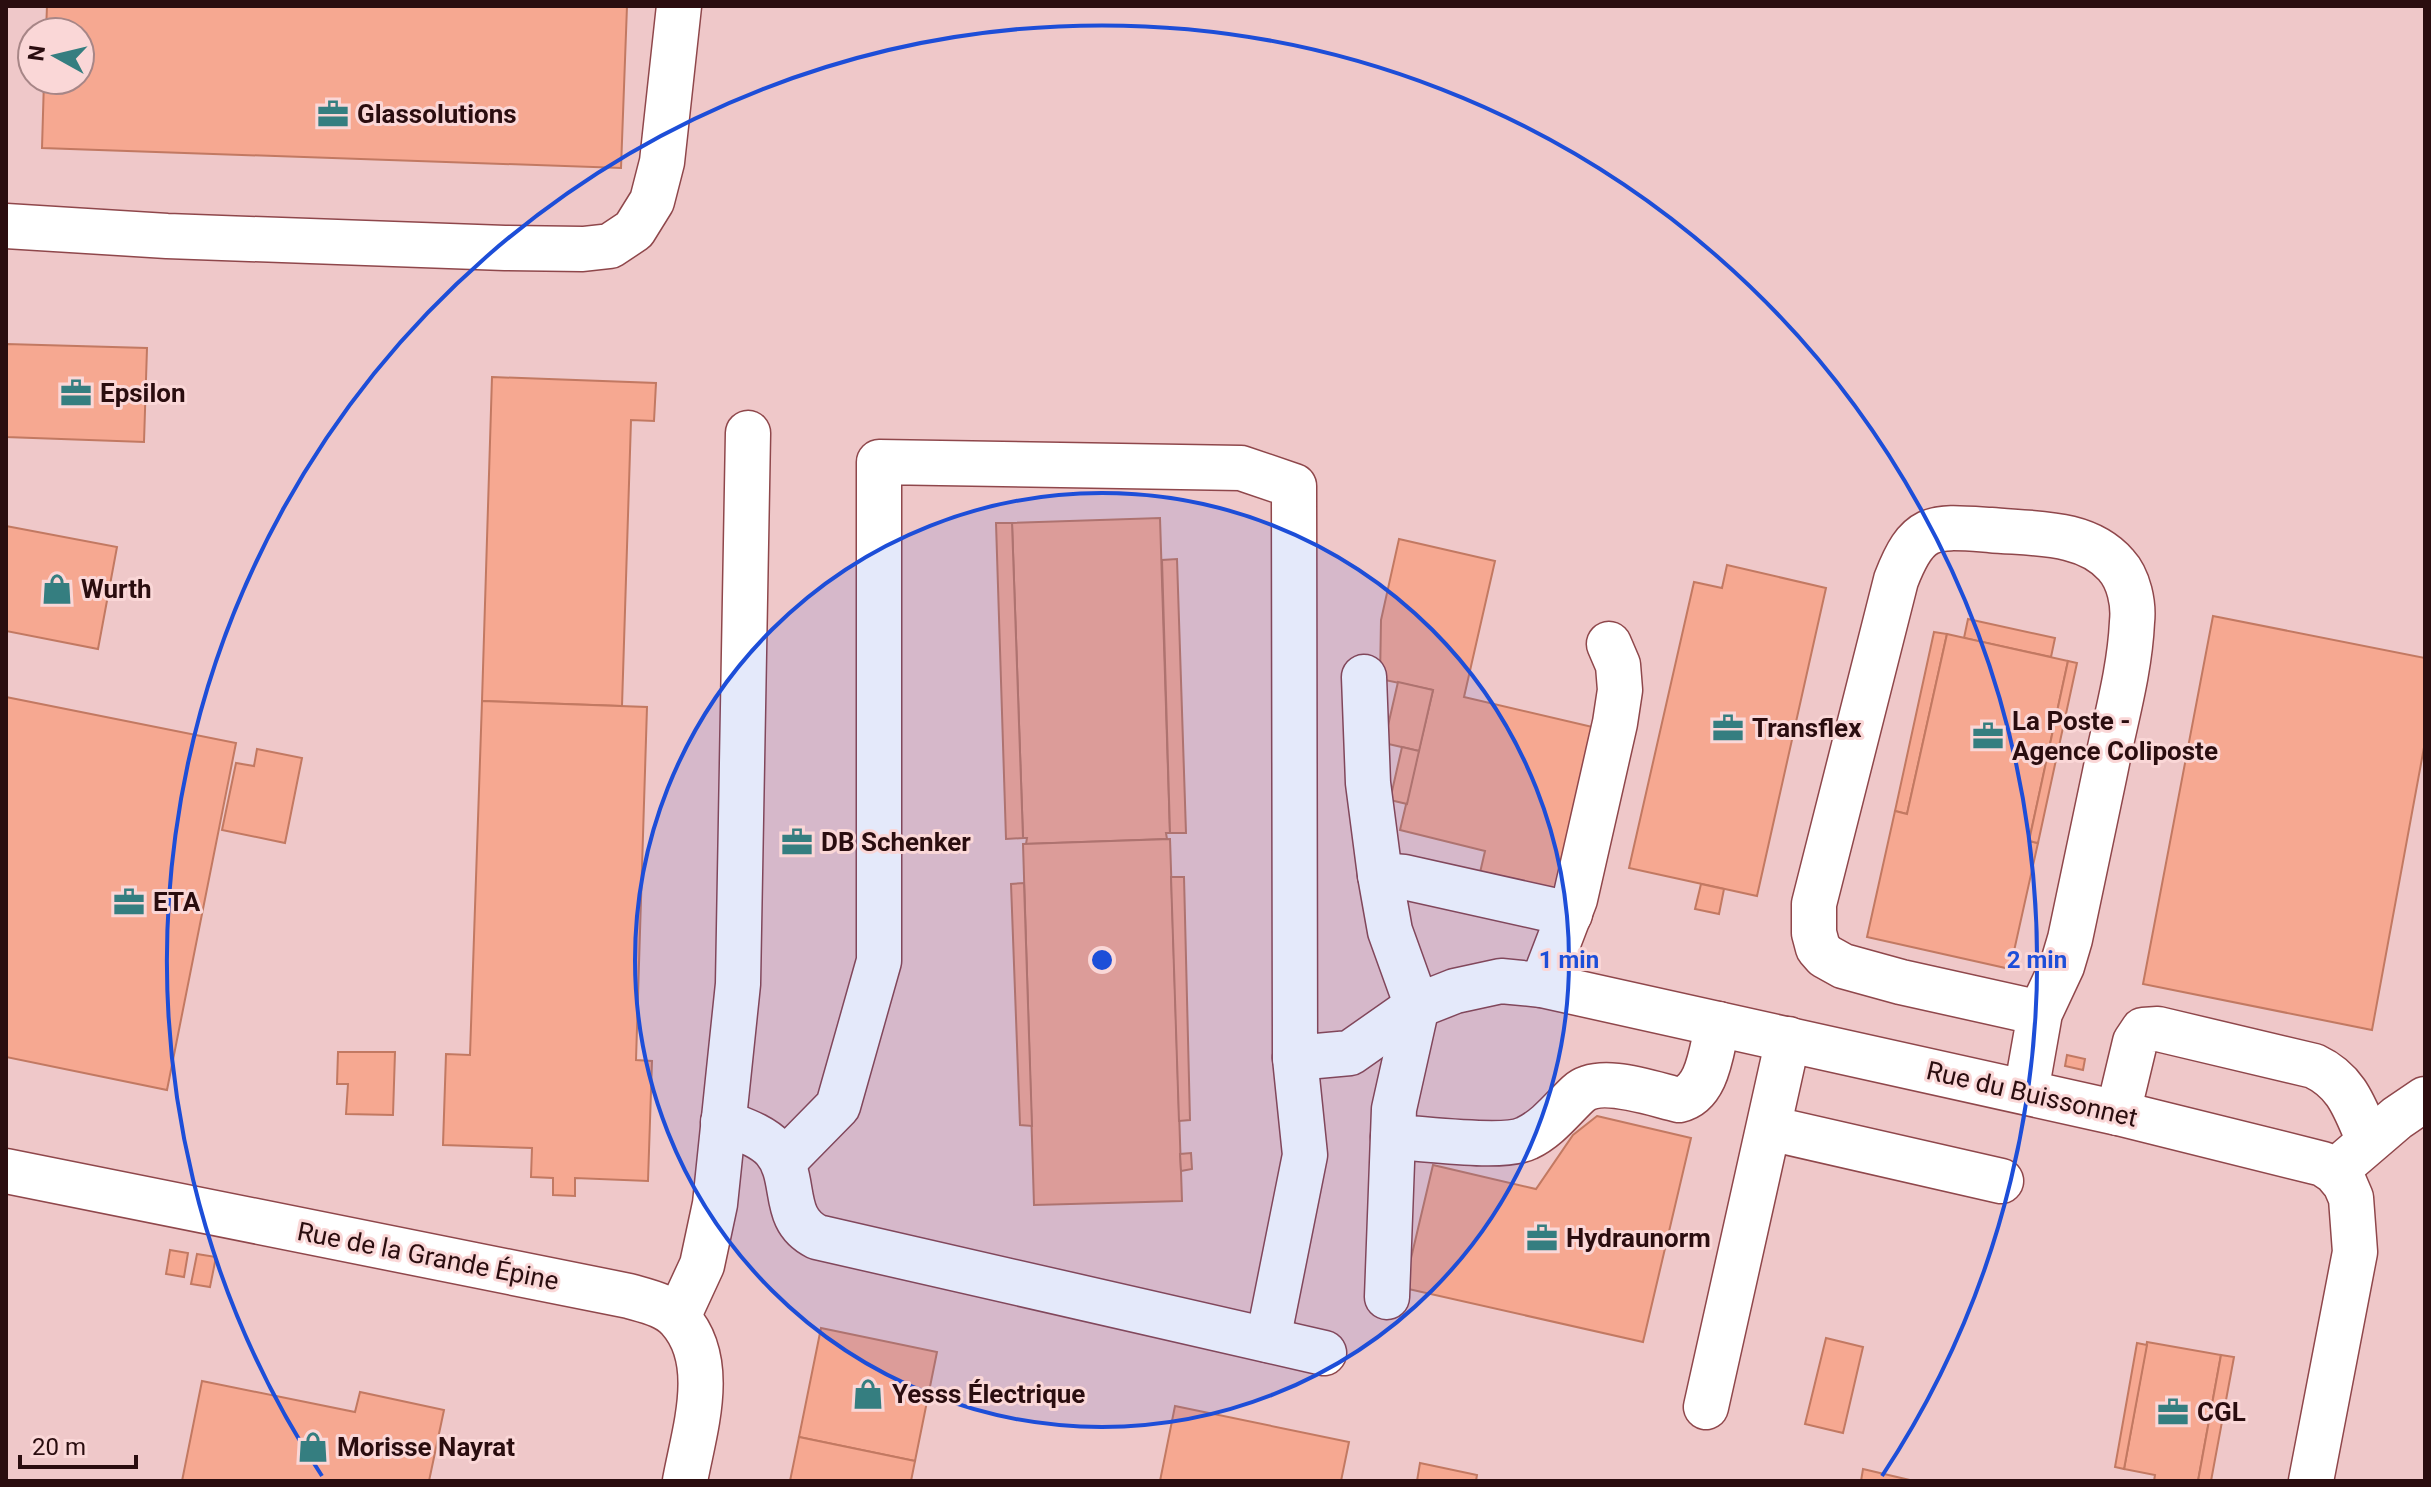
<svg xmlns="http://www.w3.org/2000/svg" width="2431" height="1487" font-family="Roboto,sans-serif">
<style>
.built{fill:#efc8c9;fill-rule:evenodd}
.building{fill:#f6a891;stroke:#c27962;stroke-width:2}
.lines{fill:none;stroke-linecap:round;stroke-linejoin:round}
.minor-casing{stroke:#8f474b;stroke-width:47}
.minor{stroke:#fff;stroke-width:44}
.ring{fill:none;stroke:#1d4ed8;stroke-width:4}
.labels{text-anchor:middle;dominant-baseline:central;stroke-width:6;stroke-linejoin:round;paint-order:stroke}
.poi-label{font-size:26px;font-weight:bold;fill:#2a0d0f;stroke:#fad7d7;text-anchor:start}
.street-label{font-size:26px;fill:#2a0d0f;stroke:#fad7d7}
.centre{fill:#1d4ed8;stroke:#fad7d7;stroke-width:4}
.ring-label{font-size:24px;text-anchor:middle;font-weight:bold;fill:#1d4ed8;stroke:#fad7d7;stroke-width:6;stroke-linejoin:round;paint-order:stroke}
</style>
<rect width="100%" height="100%" fill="#fad7d7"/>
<!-- built -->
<path class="built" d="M6,6H2425V1481H6ZM32,32H80V80H32Z"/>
<!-- building -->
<g class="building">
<path d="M47,6H627L621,168L42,148L44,80H80V32H46Z"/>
<path d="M6,344L147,348L144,442L6,437Z"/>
<path d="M492,377L656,383L654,421L631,420L622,706L482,701Z"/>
<path d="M1160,518L1170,833H1166L1167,839L1026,844L1027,838H1023L1012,523Z"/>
<path d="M996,523H1012L1023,838L1006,839Z"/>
<path d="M6,526L117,547L98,649L6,631Z"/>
<path d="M1399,539L1495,561L1464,697L1601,729L1564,897L1479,877L1485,851L1400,830L1433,690L1380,679L1381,620Z"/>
<path d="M1177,559L1186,833H1170L1162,560Z"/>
<path d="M1727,565L1826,588L1757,896L1629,868L1694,582L1722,588Z"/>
<path d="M2213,616L2425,658V742L2372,1030L2143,984Z"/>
<path d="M1968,619L2055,638L2051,657L1964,638Z"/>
<path d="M1934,632L1947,634L1907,814L1895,811Z"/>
<path d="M1947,634L2068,661L2029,841L2038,843L2010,969L1867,937L1895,811L1907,814Z"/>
<path d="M2068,661L2077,663L2038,843L2029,841Z"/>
<path d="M1398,682L1433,690L1419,751L1384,743Z"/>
<path d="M6,697L236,743L167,1090L6,1057Z"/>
<path d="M482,701L647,707L636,1060L652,1061L648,1181L575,1178V1196L553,1195V1178L531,1177L532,1148L443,1145L446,1054L470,1055Z"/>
<path d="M1402,747L1419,751L1407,804L1390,800Z"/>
<path d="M257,749L302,758L285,843L222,830L236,763L254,766Z"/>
<path d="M1170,839L1182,1201L1034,1205L1023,844Z"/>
<path d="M1171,877H1184L1190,1120L1179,1121Z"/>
<path d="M1024,883L1032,1126L1020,1125L1011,884Z"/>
<path d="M1701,884L1724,889L1719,914L1695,909Z"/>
<path d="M338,1052H395L393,1115L346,1114L348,1084H337Z"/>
<path d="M2067,1055L2085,1059L2083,1070L2065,1066Z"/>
<path d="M1597,1116L1691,1138L1643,1342L1404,1288L1433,1165L1536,1189L1573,1135Z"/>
<path d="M1191,1153L1192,1169L1181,1171L1180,1154Z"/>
<path d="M170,1250L188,1253L184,1277L166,1274Z"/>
<path d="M197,1254L216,1257L210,1287L191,1284Z"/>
<path d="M821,1328L937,1352L915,1461L799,1437Z"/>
<path d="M1826,1338L1863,1347L1843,1433L1805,1424Z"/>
<path d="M2147,1342L2221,1355L2198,1481H2154L2155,1475L2124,1469Z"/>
<path d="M2137,1343L2147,1345L2124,1469L2115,1467Z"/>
<path d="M2221,1355L2234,1357L2211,1481H2198Z"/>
<path d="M202,1381L355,1412L360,1392L444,1410L429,1481H182Z"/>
<path d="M1175,1406L1349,1442L1341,1481H1160Z"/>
<path d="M799,1437L915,1461L911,1481H790Z"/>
<path d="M1420,1463L1477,1475L1476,1481H1417Z"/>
<path d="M1863,1469L1914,1481H1861Z"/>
</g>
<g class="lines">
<defs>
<g id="minor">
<path d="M6,226L167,236L505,248L583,249L610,246L634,230L652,201L662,162L679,6"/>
<path d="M1364,677L1368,783L1380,875L1390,931L1417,1006L1394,1109L1387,1297"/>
<path d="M1380,875L1404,877L1570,914"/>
<path d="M1542,985L1575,899L1615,723L1620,690L1618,665L1609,644"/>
<path d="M2026,1092L2040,1013L2062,966L2070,939C2083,876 2097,812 2110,748C2119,707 2130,665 2132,622C2134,604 2129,579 2116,565C2086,530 2032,534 1990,530C1932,526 1918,523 1896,580L1814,904V933L1818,948L1825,956L1843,966L1901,982L2040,1013"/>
<path d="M2118,1113L2135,1042L2143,1030L2158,1029L2314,1066C2348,1082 2355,1109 2369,1141"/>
<path d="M723,1122C740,1129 761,1135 774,1149C799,1178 779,1218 817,1237L1324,1353"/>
<path d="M1769,1128L2001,1181"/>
<path d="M1393,1137C1422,1138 1504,1150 1527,1138C1548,1128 1562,1109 1578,1094C1599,1074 1653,1094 1679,1100C1709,1093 1711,1049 1718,1024"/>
<path d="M2348,1160L2397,1118L2425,1099"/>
<path d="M783,1162L838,1106L879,961V462L1241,468L1294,486L1295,1058L1350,1053L1417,1006L1455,991L1501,981L1542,985L2118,1113L2323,1164L2335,1172L2345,1184L2351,1198L2355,1252L2311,1481"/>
<path d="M6,1171L629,1296C646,1301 667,1305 679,1319C718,1362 694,1431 685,1481"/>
<path d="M678,1317L702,1265L715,1204L738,984L748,433"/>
<path d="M1268,1340L1305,1155L1295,1058"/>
<path d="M1706,1407L1788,1039"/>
</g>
</defs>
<!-- minor casing -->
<use href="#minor" class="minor-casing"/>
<!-- minor -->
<use href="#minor" class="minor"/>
</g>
<!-- distance rings -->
<circle cx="1102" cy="960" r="467" fill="#1d4ed8" fill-opacity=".12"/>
<g class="ring">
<circle cx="1102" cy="960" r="467"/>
<path d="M322 1476A935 935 0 1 1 1882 1476"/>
</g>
<!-- icons -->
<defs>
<symbol id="office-bare" viewBox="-9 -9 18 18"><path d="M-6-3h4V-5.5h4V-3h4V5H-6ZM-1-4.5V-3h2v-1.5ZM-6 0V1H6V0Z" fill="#357e80" stroke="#fad7d7" stroke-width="2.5" paint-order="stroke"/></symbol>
<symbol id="shop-bare" viewBox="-9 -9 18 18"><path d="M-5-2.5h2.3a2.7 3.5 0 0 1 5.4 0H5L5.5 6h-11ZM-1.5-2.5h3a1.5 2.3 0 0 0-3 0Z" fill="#357e80" stroke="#fad7d7" stroke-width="2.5" paint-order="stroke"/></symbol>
</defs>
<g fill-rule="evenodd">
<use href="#office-bare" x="311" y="92" width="44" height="44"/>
<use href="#office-bare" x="54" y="371" width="44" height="44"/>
<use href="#shop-bare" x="35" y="567" width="44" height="44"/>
<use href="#office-bare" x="1706" y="706" width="44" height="44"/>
<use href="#office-bare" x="1966" y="714" width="44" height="44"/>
<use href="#office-bare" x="775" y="820" width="44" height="44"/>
<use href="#office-bare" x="107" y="880" width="44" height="44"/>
<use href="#office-bare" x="1520" y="1216" width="44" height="44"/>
<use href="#shop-bare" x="846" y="1372" width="44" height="44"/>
<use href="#office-bare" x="2151" y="1390" width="44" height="44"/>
<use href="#shop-bare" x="291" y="1425" width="44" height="44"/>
</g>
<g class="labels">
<!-- poi labels -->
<g class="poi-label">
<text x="357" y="114">Glassolutions</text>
<text x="100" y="393">Epsilon</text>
<text x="81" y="589">Wurth</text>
<text x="2012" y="721">La Poste -<tspan x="2012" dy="30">Agence Coliposte</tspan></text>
<text x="1752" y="728">Transflex</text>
<text x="821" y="842">DB Schenker</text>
<text x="153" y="902">ETA</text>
<text x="1566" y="1238">Hydraunorm</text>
<text x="892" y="1394">Yesss Électrique</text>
<text x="2197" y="1412">CGL</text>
<text x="337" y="1447">Morisse Nayrat</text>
</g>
<!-- street labels -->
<g class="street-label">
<text transform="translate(2032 1094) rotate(13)">Rue du Buissonnet</text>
<text transform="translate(428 1256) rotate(11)">Rue de la Grande Épine</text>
</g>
</g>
<circle cx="1102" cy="960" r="12" class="centre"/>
<g class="ring-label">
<text x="1569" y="968">1 min</text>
<text x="2037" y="968">2 min</text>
</g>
<!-- border -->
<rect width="2431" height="1487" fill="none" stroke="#2a0d0f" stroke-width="16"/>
<!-- north arrow -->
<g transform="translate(56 56) rotate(278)"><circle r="38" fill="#fad7d7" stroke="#a78687" stroke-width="2"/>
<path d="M0-6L14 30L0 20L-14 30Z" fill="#357e80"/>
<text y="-12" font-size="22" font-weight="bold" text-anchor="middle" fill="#2a0d0f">N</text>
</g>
<!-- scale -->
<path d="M20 1455v12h116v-12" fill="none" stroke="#2a0d0f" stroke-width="4"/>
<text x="32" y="1455" font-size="24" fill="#2a0d0f" stroke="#fad7d7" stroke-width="6" paint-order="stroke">20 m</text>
</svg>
